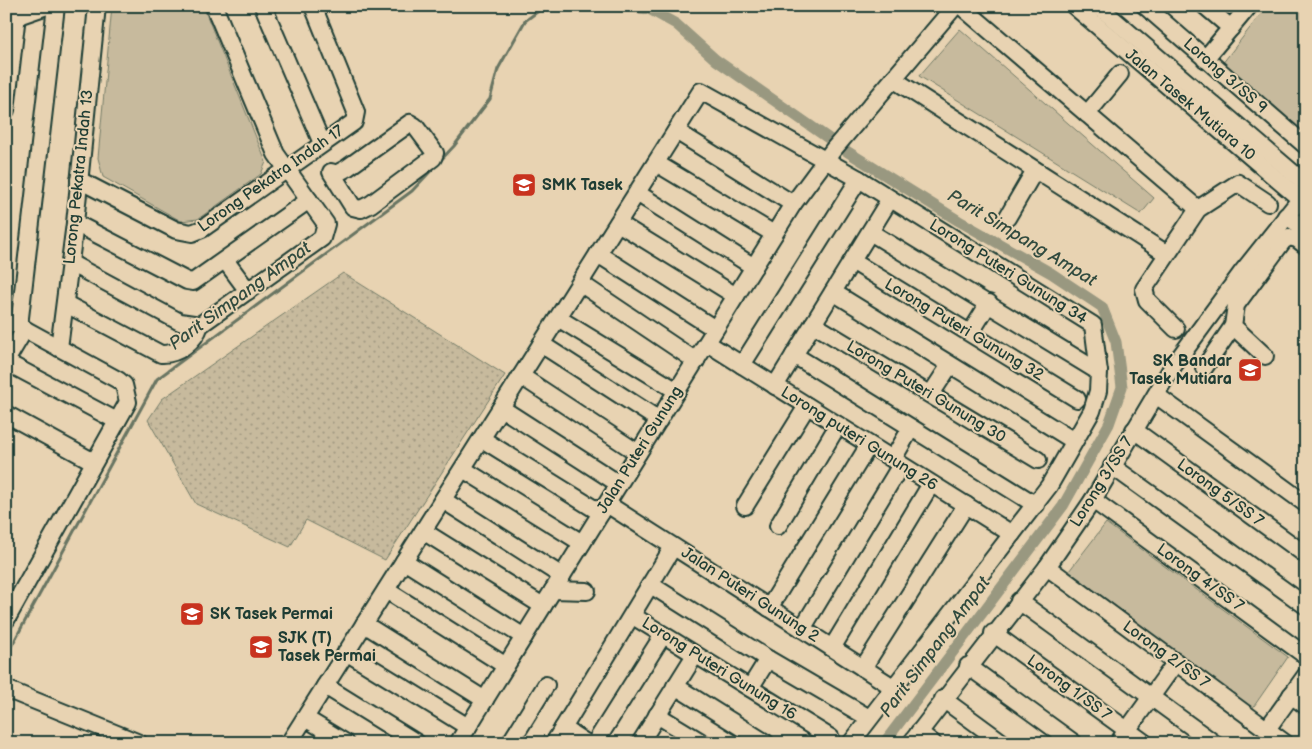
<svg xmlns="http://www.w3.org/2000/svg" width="1312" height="749" font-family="'Balsamiq Sans',sans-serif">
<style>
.grass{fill:url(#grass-dots);stroke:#737c68}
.green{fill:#c7ba9d;stroke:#737c68}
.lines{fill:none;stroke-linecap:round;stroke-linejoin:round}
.stream{stroke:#687462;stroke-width:3}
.canal{stroke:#999880;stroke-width:11}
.minor-casing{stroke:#1f3d34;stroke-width:20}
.minor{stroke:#e8d3b2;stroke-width:16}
.labels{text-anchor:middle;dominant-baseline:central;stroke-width:4;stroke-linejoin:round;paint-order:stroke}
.street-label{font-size:16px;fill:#1f3d34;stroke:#e8d3b2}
.poi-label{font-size:16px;font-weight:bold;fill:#1f3d34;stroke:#e8d3b2;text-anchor:start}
.water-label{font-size:18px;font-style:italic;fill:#314b3f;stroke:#e8d3b2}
</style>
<defs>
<pattern id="grass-dots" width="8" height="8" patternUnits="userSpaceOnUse" patternTransform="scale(1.25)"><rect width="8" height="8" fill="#c7ba9d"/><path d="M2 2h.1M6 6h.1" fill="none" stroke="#a19881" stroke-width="1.8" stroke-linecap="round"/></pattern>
</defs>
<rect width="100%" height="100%" fill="#e8d3b2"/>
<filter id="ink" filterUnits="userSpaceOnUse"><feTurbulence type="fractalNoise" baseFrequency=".02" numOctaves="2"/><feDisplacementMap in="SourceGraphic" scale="10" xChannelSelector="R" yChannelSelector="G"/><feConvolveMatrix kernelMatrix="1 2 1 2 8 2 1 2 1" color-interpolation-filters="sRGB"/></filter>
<g filter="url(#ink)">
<!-- grass -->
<path class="grass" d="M343,273L505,375L385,560L306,520L290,547L196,504L148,420L162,399Z"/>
<!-- green -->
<g class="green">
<path d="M112,6H203L266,162L261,174L198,219L181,221L103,177L98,158Z"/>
<path d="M1267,6H1306V134L1222,64Z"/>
<path d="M960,29L1154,198L1141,214L919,76Z"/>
<path d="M1106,523L1288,657L1252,709L1069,571Z"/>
</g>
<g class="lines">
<!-- stream -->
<path class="stream" d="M6,656L157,379L412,191L454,146L490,99L498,69L525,21L545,6"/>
<!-- canal -->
<path class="canal" d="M622,6L649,9L676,24L716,60L848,152L959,221L1051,273L1102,307L1116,342L1122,387L1109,424L1063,506L884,743"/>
<defs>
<g id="minor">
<path d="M263,6L322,143"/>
<path d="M961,6L1198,209"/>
<path d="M1074,6L1306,204"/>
<path d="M1098,6L1306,184"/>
<path d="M1145,6L1306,146"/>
<path d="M1205,6L1231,28"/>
<path d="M18,16L47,6"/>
<path d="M1205,59L1249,6"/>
<path d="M893,79L1167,254"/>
<path d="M6,110L18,6"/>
<path d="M1087,114L1120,74"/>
<path d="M410,123L415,126L435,153L433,158L371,204L361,209L353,207L331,172L336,174L347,168Z"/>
<path d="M676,131L793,204"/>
<path d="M656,163L774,234"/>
<path d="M79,180L176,230L192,233L202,229L354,122L356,112L313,6"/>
<path d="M637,193L754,267"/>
<path d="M1286,216L1306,229"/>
<path d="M1007,218L1035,170"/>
<path d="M75,223L187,281L193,282L309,200"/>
<path d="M618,223L736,296"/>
<path d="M870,232L1099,372"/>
<path d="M598,254L715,329"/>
<path d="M225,260L248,291"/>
<path d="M852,261L1077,399"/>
<path d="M70,263L180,322L200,325L322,238L326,224L276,154L214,6"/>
<path d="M580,283L696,361"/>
<path d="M833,292L1074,441"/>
<path d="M66,304L161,354C178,355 195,341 200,325"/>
<path d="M558,318L677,391"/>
<path d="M6,319L118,380L124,385L128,402L6,620"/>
<path d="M813,324L1038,460"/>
<path d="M19,326L56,6"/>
<path d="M1176,329L1147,300L1144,289L1198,209L1238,183L1268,203"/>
<path d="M971,332L989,303"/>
<path d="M707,343L1012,534"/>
<path d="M541,344L659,420"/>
<path d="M59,348L75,223L97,6"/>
<path d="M794,355L1036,505"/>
<path d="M1265,356L1233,326L1236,305L1283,241L1289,237L1297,239L1306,246"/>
<path d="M6,361L25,329"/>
<path d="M6,362L117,421"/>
<path d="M742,365L859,179"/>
<path d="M1204,368L1233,326"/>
<path d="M521,376L638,453"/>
<path d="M775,386L890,199"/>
<path d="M931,394L950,365"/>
<path d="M1156,395L1306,504"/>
<path d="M501,408L619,484"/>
<path d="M6,414L94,462"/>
<path d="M1134,430L1306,555"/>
<path d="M482,439L601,513"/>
<path d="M893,459L911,428"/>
<path d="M1112,466L1306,606"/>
<path d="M463,469L582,543"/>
<path d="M443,500L562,576"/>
<path d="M1093,500L1306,656"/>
<path d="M607,504L893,687"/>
<path d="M745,506L807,406"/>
<path d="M778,526L838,425"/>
<path d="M423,531L543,606"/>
<path d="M404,561L524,637"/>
<path d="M1047,567L1285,743"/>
<path d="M651,585L768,659L869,718"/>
<path d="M386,590L506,666"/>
<path d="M553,590L587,591"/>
<path d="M1019,601L1214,743"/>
<path d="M769,608L869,445"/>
<path d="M633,616L831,738"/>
<path d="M364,624L485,700"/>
<path d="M802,629L901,465"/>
<path d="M993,633L1145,743"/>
<path d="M832,648L931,484"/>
<path d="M346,652L468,727"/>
<path d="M968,666L1074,743"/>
<path d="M863,668L966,505"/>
<path d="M325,686L417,743"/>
<path d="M675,686L766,743"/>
<path d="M750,688L768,659"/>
<path d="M6,689L139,743"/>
<path d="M1291,695L1306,706"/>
<path d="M943,699L1003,743"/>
<path d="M657,715L703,743"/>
<path d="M305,718L346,743"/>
<path d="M563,728L586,743"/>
<path d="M1267,729L1306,675"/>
<path d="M919,732L933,743"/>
<path d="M289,743L701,91L859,179L1093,325L1099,372L1098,391L1092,411L1049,486L851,743"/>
<path d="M458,743L793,204L833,150L955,6"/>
<path d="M510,743L546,685"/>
<path d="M554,743L673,547"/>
<path d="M595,743L663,635"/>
<path d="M640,743L695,655"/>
<path d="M911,743L1047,567L1093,500L1171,369L1243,271L1306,192"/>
<path d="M1118,743L1176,662"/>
</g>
</defs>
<!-- minor casing -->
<use href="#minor" class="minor-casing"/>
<!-- minor -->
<use href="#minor" class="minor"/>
</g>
</g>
<!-- icons -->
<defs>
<symbol id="school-square" viewBox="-11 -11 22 22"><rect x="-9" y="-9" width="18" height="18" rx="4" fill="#c8321e" stroke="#e8d3b2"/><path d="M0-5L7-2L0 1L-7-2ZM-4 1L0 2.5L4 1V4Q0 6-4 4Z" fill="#fff"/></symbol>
</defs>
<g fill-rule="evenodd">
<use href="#school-square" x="510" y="171" width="28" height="28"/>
<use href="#school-square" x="1236" y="356" width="28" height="28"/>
<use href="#school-square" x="178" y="600" width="28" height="28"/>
<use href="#school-square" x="247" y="633" width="28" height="28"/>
</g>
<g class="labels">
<!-- street labels -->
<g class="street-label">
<text transform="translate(1225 76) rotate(41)">Lorong 3/SS 9</text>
<text transform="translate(1190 105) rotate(40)">Jalan Tasek Mutiara 10</text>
<text transform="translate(79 177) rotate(-84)">Lorong Pekatra Indah 13</text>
<text transform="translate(271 179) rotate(-35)">Lorong Pekatra Indah 17</text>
<text transform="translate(1008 272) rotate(32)">Lorong Puteri Gunung 34</text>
<text transform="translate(964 330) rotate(31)">Lorong Puteri Gunung 32</text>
<text transform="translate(926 392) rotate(31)">Lorong Puteri Gunung 30</text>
<text transform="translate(859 439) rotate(32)">Lorong puteri Gunung 26</text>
<text transform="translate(640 450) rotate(-58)">Jalan Puteri Gunung</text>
<text transform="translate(1102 482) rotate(-58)">Lorong 3/SS 7</text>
<text transform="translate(1220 493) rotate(36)">Lorong 5/SS 7</text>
<text transform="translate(1200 578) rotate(36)">Lorong 4/SS 7</text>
<text transform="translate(750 595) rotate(33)">Jalan Puteri Gunung 2</text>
<text transform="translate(1166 655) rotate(36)">Lorong 2/SS 7</text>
<text transform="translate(719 669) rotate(32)">Lorong Puteri Gunung 16</text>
<text transform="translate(1069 688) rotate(36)">Lorong 1/SS 7</text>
</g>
<!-- poi labels -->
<g class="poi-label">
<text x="542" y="185">SMK Tasek</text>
<text x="1232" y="361" text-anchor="end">SK Bandar<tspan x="1232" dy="18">Tasek Mutiara</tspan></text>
<text x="210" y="614">SK Tasek Permai</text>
<text x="278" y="638">SJK (T)<tspan x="278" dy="18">Tasek Permai</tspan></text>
</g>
<!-- water labels -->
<g class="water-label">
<text transform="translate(1022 238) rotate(31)">Parit Simpang Ampat</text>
<text transform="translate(240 296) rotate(-36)">Parit Simpang Ampat</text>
<text transform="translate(935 647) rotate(-53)">Parit Simpang Ampat</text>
</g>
</g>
<!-- margin -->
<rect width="1312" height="749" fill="none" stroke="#e8d3b2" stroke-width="25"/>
<rect x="12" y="12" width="1287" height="724" fill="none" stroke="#1f3d34" stroke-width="2" filter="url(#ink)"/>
</svg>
